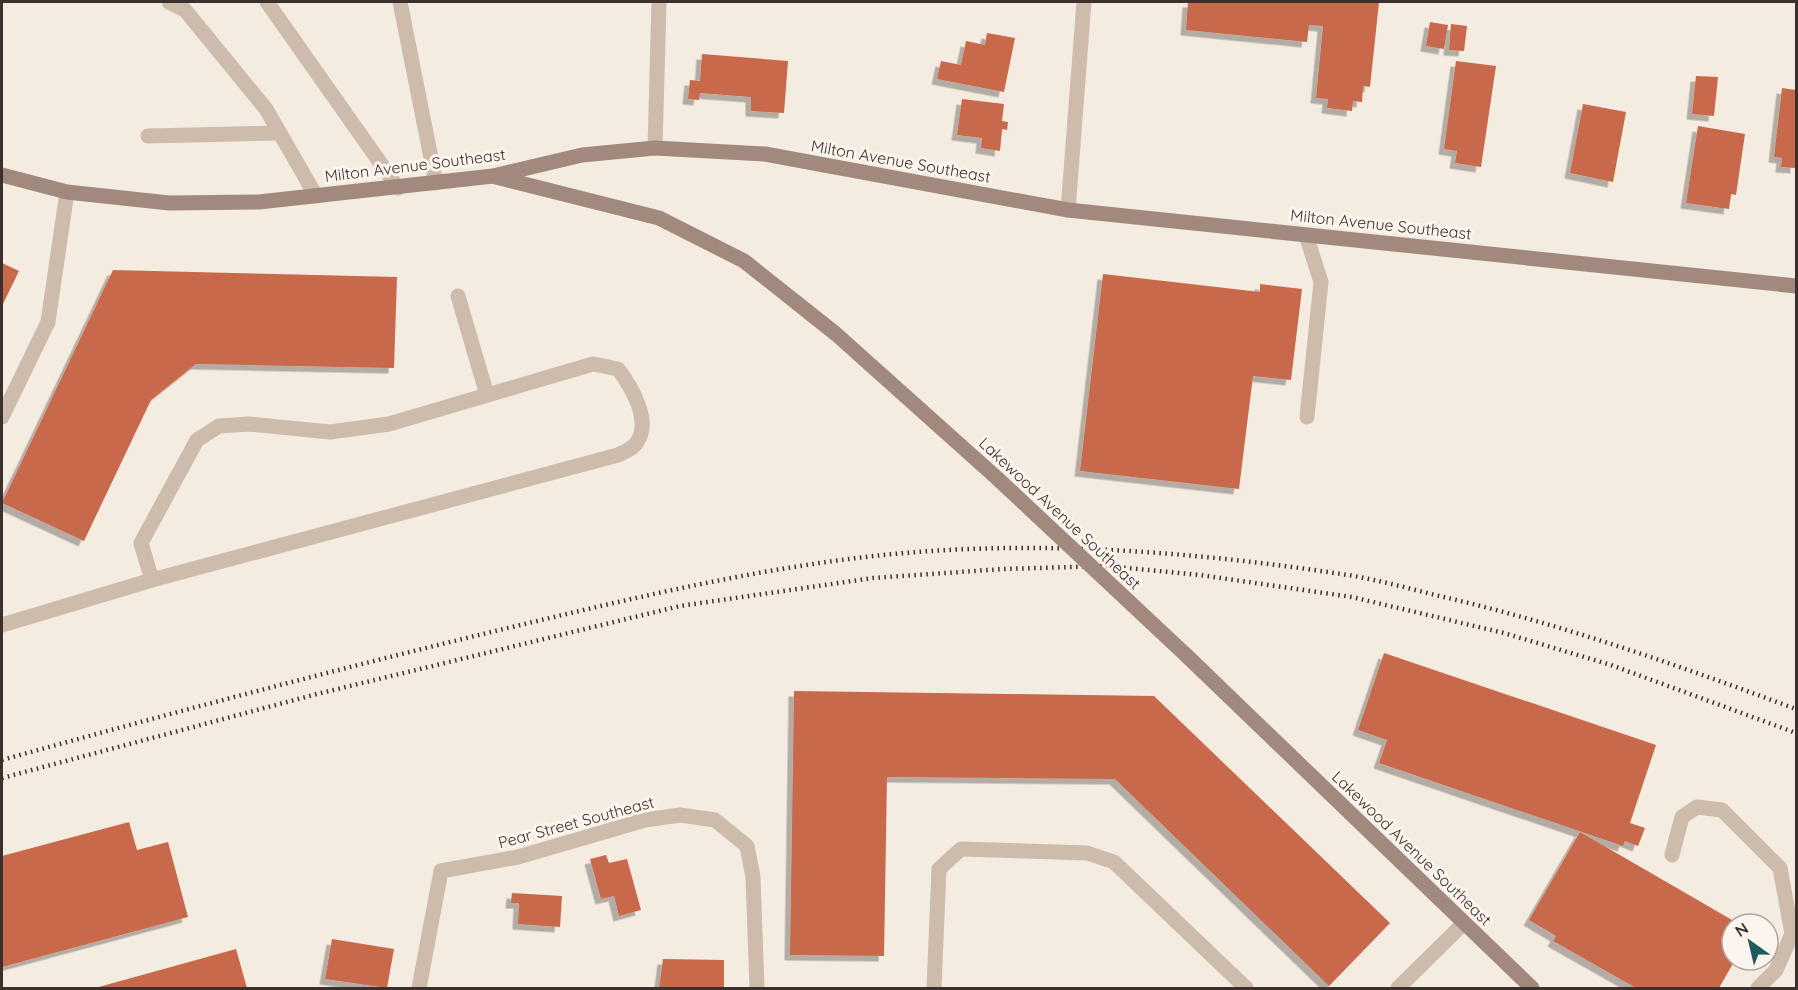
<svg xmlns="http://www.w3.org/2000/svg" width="1798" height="990" font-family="Quicksand,sans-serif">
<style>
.building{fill:#c8694b;filter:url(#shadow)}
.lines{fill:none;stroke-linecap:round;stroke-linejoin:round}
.lane{stroke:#cdbbac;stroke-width:15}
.street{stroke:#cdbbac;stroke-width:15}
.secondary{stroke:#a18a7d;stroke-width:15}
.rail{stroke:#3b302b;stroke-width:4.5;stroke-dasharray:1.5 4.5;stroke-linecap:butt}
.secondary-bridge{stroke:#a18a7d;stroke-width:15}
.labels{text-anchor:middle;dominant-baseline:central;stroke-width:6;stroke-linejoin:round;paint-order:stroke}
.street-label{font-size:16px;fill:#3b302b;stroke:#fbf5ee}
</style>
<defs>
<filter id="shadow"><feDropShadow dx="-5.5" dy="5.5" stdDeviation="0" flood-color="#0004"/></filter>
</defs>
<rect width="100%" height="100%" fill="#f4ebe1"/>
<!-- building -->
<g class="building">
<path d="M1188,2H1379L1370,87L1363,86L1362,102L1353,101L1352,111L1327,108L1328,99L1316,98L1323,26L1309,25L1307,42L1186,30Z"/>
<path d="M1430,22L1448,25L1444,49L1426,46Z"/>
<path d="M1451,24L1467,26L1464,51L1449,50Z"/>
<path d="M987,33L1015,38L1004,92L937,79L941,61L961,65L966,41L985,45Z"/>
<path d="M702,54L788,61L784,113L751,111V97L700,93L699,100L688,99L690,80L700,81Z"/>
<path d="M1456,61L1496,66L1481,167L1455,163L1457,151L1444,149Z"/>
<path d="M1696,76L1718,77L1714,116L1692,114Z"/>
<path d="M1782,88L1796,90V168L1781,167L1782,158L1774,157Z"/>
<path d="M962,99L1004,104L1002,121L1008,122L1007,130L1002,129L1000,151L981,148L982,138L957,135Z"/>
<path d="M1583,104L1626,112L1613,182L1570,173Z"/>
<path d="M1698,126L1745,134L1736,195L1731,194L1729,209L1686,203Z"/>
<path d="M2,263L19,271L2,306Z"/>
<path d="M113,270L397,277L394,368L196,364L151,400L84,541L2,503Z"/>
<path d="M1103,274L1260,292V284L1302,289L1291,380L1253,376L1239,489L1080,471Z"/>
<path d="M1384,653L1656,745L1630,823L1645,828L1638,846L1625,841L1623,846L1379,763L1387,740L1358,730Z"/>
<path d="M794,691L1154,696L1390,923L1329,986L1115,779L887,777L884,956L790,955Z"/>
<path d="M129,822L137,850L168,842L188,917L2,967V856Z"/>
<path d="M1580,832L1739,924H1732V960H1735L1719,988H1636L1553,941L1556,936L1529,920Z"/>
<path d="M606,855L609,863L627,859L641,910L619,916L614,896L601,899L590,859Z"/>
<path d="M512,893L562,896L560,927L518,924L519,903H511Z"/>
<path d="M332,939L394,949L387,988L325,979Z"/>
<path d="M236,949L247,988H95Z"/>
<path d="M663,959L724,960V988H659Z"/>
</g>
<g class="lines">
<!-- lane -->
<g class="lane">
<path d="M169,2L185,10L266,109L316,196"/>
<path d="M267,2L398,188"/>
<path d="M400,2L436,183"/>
<path d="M148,136L280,133"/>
<path d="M1306,235L1321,282L1307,417"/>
<path d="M458,296L487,395"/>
<path d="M2,417L48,322L67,192"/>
<path d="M2,625L152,580L618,455C624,452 634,448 637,442C652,421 631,386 618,369L593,364L389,424L330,432L249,424L219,426L197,440L141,543L152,580"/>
<path d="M1672,855L1682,817L1697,807L1722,810L1780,868L1792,934L1776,970L1758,988"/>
<path d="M934,988L939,869L961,849L1087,853L1114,862L1246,988"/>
<path d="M1398,988L1464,923"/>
</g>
<!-- street -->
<g class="street">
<path d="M655,148L659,2"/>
<path d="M1068,210L1084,2"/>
<path d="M419,988L441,871L518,857L645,820L680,815L715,820L747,846L753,877L757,988"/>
</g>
<!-- secondary -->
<g class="secondary">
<path d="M2,175L67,192L169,203L259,202L493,176L582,155L655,148L765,154L1068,210L1796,286"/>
<path d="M496,177L659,218L744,261L836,334L998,479"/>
<path d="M1187,656L1532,988"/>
</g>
<!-- rail -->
<g class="rail">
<path d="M2,760C171,713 341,668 512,627C629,599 746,571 865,557C1027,538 1194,551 1354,576C1381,581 1408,588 1435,595C1559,623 1677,665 1796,709"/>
<path d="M2,778L317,694L680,606L873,578L1003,569L1107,566L1200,575L1352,597L1504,633L1611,665L1796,733"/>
</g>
<!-- secondary-bridge -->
<path class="secondary-bridge" d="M998,479L1187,656"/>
</g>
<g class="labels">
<!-- street labels -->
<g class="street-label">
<text transform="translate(901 161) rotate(10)">Milton Avenue Southeast</text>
<text transform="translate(415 165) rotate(-7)">Milton Avenue Southeast</text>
<text transform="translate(1381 224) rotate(6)">Milton Avenue Southeast</text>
<text transform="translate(1060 513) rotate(43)">Lakewood Avenue Southeast</text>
<text transform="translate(576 822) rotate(-15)">Pear Street Southeast</text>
<text transform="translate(1412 848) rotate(44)">Lakewood Avenue Southeast</text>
</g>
</g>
<!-- border -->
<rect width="1798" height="990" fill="none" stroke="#3b302b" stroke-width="6"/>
<!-- north arrow -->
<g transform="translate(1750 942) rotate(326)"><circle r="28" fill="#fbf5ee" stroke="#aea6a0" stroke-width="1.5"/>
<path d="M0-4.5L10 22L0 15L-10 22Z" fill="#1f5a5e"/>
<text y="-9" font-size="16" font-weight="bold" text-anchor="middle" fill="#3b302b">N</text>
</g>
</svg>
